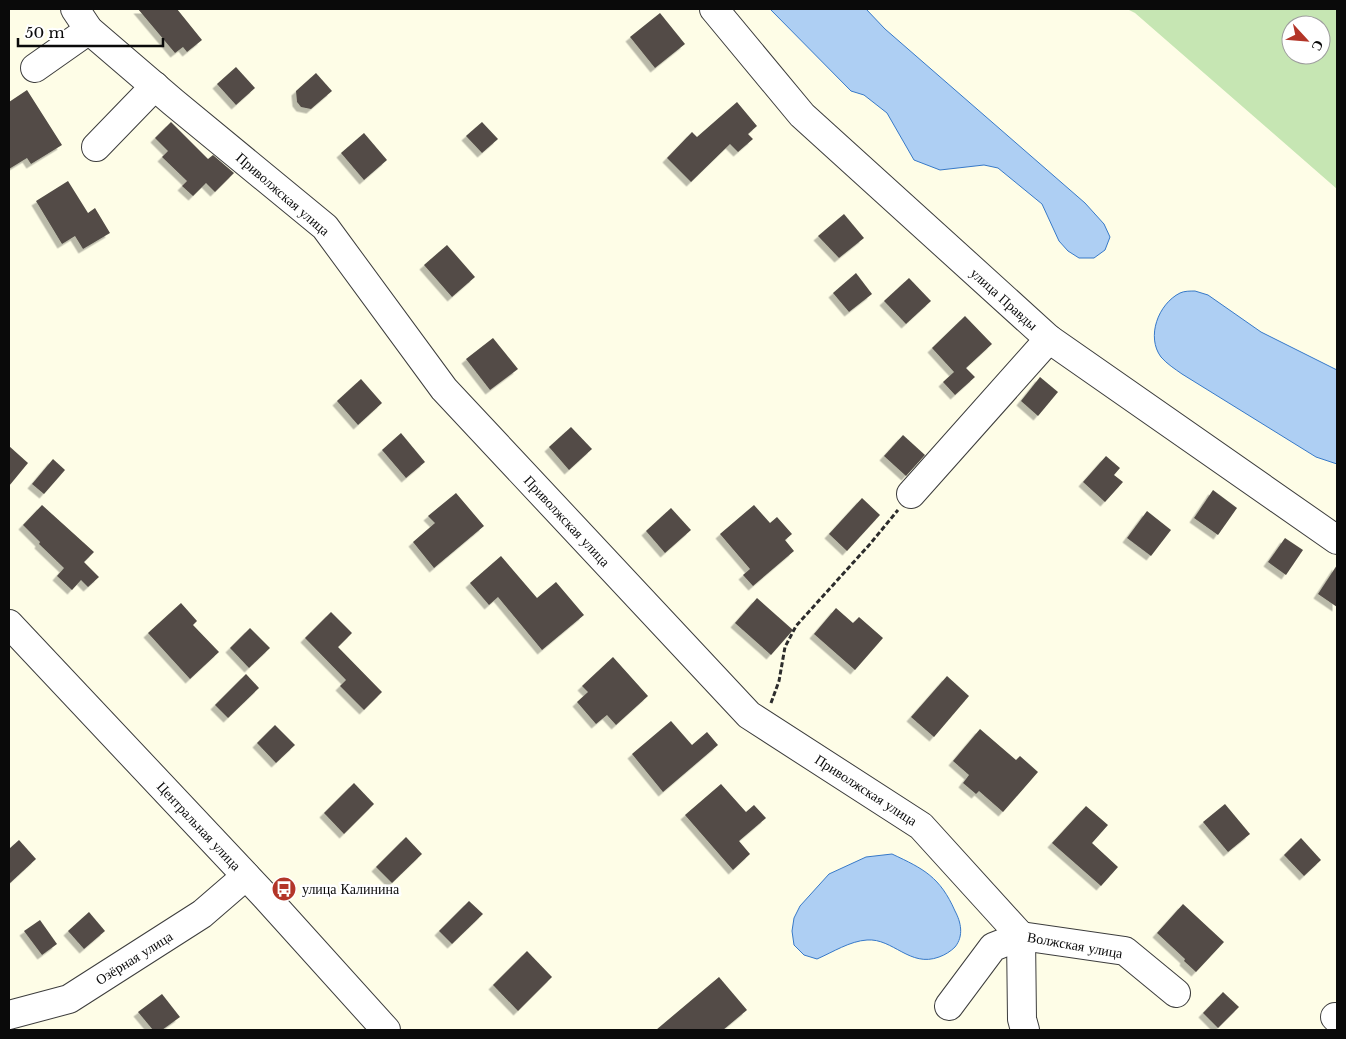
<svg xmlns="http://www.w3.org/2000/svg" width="1346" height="1039" font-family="'Libre Baskerville',serif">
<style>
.green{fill:#c6e6b3;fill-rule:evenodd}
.water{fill:#aecff3;stroke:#3779c8}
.building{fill:#524c46;filter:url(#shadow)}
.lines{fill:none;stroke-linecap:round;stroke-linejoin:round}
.minor-casing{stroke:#3d3d3d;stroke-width:30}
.path{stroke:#2c2c2c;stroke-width:3;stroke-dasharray:5 2.5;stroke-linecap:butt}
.minor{stroke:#fff;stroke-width:28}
.labels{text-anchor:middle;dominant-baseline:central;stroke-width:5;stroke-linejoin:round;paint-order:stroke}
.street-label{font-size:14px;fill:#0a0a0a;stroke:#fff}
.poi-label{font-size:14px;fill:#0a0a0a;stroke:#fff;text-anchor:start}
</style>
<defs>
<filter id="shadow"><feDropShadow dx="-4.5" dy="4.5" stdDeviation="0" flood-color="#0004"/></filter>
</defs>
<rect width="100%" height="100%" fill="#fefde7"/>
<!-- green -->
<path class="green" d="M1127,9H1337V189L1135,13ZM1291,25H1321V55H1291Z"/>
<!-- water -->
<g class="water">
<path d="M770,9H866L885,29L1085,203L1104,224L1110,237L1105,250L1094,258H1079L1068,251L1059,241L1042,204L998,168L984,165L940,170L914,160L887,113L864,95L851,91Z"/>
<path d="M1195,291L1208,295L1261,332L1337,370V464L1316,457L1182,374C1175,369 1167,364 1161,357C1146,337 1158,304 1180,293C1184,291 1190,291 1195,291Z"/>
<path d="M892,854C924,869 940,877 955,911C961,922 964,936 955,947C951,951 945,955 939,957C910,968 893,938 867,940C850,941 833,952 817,959L804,955L794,945L792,931L794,918L800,906L829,874L866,857Z"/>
</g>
<!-- building -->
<g class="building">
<path d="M138,9H177L202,40L187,52L183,47L175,53Z"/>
<path d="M660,13L685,44L655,68L630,37Z"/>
<path d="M236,67L255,88L236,105L217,84Z"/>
<path d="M316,73L332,91L311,109L301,107L297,102L296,91Z"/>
<path d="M27,90L62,145L31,164L27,158L9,169V102Z"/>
<path d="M737,102L757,126L748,134L753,139L738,152L730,144L691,182L667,158L692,132L697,137Z"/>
<path d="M171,122L208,159L213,155L234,173L215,192L206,183L193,196L182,186L187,181L162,157L168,151L155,138Z"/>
<path d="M482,122L498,139L482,153L466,136Z"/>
<path d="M364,133L387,160L364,180L341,153Z"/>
<path d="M68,181L88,213L95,208L110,233L83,249L75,236L62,244L36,201Z"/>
<path d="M844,214L864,238L839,258L818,236Z"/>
<path d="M447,245L475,277L452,297L424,265Z"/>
<path d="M856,273L872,294L849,312L833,293Z"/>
<path d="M909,278L931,301L906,324L884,301Z"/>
<path d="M965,316L992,344L966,368L975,377L955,395L943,382L954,372L932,348Z"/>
<path d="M493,338L518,369L490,390L466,359Z"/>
<path d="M1040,377L1058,392L1038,416L1021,401Z"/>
<path d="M361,379L382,403L358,425L337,401Z"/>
<path d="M571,427L592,449L569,470L549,447Z"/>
<path d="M401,433L425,462L406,478L382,450Z"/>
<path d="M903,435L925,455L906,476L884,456Z"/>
<path d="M9,446L28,463L9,486Z"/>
<path d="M1106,456L1120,468L1114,475L1123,482L1105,502L1083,482Z"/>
<path d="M53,459L65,470L44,494L32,484Z"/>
<path d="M1213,490L1237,508L1218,535L1194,518Z"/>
<path d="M456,493L484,526L434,568L413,542L435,523L428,516Z"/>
<path d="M862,498L880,515L847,551L829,534Z"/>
<path d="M42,505L94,552L84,562L99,577L88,587L81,580L72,590L57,576L64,568L39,544L40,542L23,525Z"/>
<path d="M754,505L770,523L777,517L792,534L785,540L794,551L753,586L743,575L750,569L720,534Z"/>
<path d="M671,508L691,530L665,553L646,531Z"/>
<path d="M1147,511L1171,530L1151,556L1127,538Z"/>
<path d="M1285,538L1303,550L1286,575L1268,562Z"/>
<path d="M501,556L537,598L556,582L584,615L542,650L498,597L489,605L470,583Z"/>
<path d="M1337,565V607L1318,594Z"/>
<path d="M757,598L793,630L771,655L735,623Z"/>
<path d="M181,603L197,621L193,625L219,652L190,679L148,633Z"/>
<path d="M836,608L853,623L859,617L883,638L855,670L814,634Z"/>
<path d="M331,612L352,633L338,647L382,692L364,710L340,686L346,680L305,638Z"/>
<path d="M250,628L270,648L249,668L230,648Z"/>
<path d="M613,657L648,696L616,725L607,715L596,724L577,702L588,692L582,686Z"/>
<path d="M246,674L259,688L228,718L215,705Z"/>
<path d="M947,676L969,696L934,737L911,717Z"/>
<path d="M671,721L692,745L707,732L718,745L663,792L632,754Z"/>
<path d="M275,725L295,745L276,763L257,743Z"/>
<path d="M980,729L1016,760L1020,756L1038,772L1003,812L979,791L976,794L963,783L969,775L953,761Z"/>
<path d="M354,783L374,804L344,834L324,813Z"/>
<path d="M721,784L746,812L754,805L766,818L739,841L750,854L733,870L685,815Z"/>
<path d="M1225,804L1250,834L1228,852L1203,822Z"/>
<path d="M1086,806L1108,825L1092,843L1118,867L1101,886L1052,843Z"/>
<path d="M406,837L422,854L392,883L376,867Z"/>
<path d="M1301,838L1321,860L1304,876L1284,855Z"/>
<path d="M19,840L36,859L9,884V849Z"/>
<path d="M469,901L483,914L452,944L439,931Z"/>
<path d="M1183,904L1224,942L1196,972L1184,961L1185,959L1157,933Z"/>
<path d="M89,912L105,931L84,949L68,931Z"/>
<path d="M40,920L57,944L42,955L24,931Z"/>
<path d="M527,951L552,977L518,1011L493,985Z"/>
<path d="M719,977L747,1010L723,1030H656Z"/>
<path d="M1223,992L1239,1007L1218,1028L1203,1013Z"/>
<path d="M162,994L180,1017L162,1030H153L138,1012Z"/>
</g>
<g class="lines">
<defs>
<g id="minor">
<path d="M75,9L89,30L173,102L325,227L444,389L749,715L921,826L1021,936L1022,1019L1025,1030"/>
<path d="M714,9L802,115L1049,339L1337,540"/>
<path d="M35,68L89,30"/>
<path d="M96,147L155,86"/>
<path d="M911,494L1049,339"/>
<path d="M9,624L265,896L386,1030"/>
<path d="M949,1006L993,947L1021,936L1125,951L1176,993"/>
<path d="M9,1015L69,999L202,914L246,876"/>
<path d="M1335,1017L1337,1019"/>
</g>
</defs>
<!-- minor casing -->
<use href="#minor" class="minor-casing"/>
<!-- path -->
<path class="path" d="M771,703L779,681L785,647L796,626L870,544L898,510"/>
<!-- minor -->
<use href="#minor" class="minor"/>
</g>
<!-- icons -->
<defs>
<symbol id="bus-disc" viewBox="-11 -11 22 22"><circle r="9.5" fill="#b33528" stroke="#fff"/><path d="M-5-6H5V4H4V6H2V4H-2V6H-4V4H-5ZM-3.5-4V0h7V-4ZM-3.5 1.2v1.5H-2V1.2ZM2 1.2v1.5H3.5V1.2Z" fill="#fff"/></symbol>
</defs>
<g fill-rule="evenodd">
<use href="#bus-disc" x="270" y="875" width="28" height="28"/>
</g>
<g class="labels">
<!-- street labels -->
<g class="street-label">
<text transform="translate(283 194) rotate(41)">Приволжская улица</text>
<text transform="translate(1004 299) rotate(42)">улица Правды</text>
<text transform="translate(567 521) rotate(47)">Приволжская улица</text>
<text transform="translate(866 790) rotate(33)">Приволжская улица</text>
<text transform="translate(199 826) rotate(47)">Центральная улица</text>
<text transform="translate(1075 945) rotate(10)">Волжская улица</text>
<text transform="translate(134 958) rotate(-32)">Озёрная улица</text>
</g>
<!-- poi labels -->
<g class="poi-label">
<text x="302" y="889">улица Калинина</text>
</g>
</g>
<!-- border -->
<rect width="1346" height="1039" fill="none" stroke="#0a0a0a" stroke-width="20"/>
<!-- north arrow -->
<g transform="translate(1306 40) rotate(116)"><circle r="24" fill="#ffffff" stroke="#9d9d9d"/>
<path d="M0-4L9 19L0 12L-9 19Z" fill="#b33528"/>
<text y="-8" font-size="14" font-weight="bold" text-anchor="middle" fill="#0a0a0a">С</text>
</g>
<!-- scale -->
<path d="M18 38v8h145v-8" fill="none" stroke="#0a0a0a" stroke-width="2.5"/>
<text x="25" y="38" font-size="15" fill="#0a0a0a" stroke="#ffffff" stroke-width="4" paint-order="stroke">50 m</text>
</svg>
